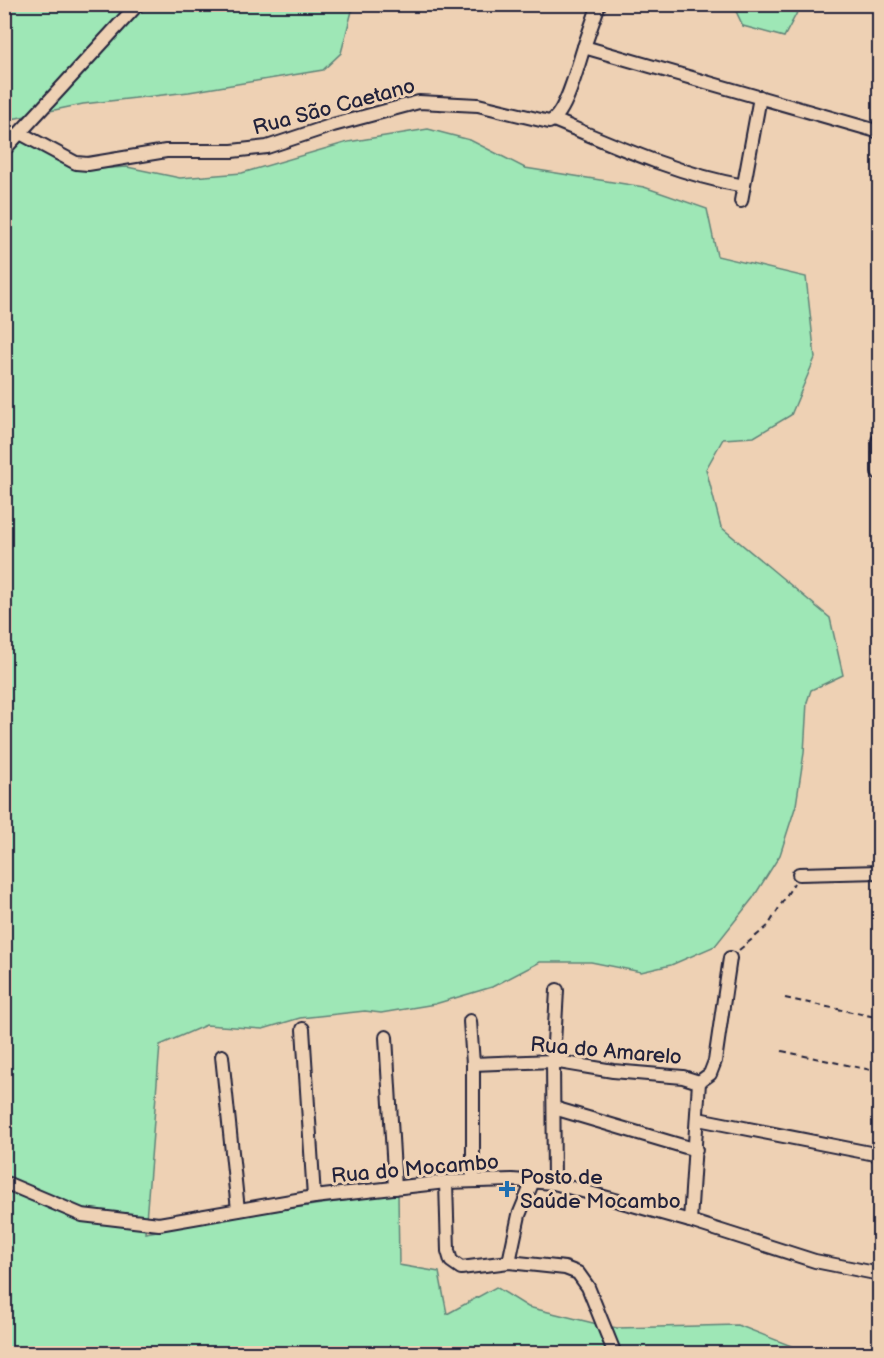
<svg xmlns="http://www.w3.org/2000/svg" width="884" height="1358" font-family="'Balsamiq Sans',sans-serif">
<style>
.green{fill:#9ee7b6;stroke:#608478;stroke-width:1.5}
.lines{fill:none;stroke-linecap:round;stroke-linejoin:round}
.minor-casing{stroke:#22223b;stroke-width:16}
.major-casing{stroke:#22223b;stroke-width:20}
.path{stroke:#22223b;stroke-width:2;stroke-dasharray:6 4.5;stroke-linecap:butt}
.minor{stroke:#eed1b4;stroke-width:12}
.major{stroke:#eed1b4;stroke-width:15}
.poi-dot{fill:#1f6fb2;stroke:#eed1b4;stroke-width:2}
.labels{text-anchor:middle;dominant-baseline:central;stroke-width:6;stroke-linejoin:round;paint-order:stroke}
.street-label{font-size:21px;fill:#22223b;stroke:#eed1b4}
.poi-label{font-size:21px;fill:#22223b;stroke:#eed1b4;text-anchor:start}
</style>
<rect width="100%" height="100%" fill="#eed1b4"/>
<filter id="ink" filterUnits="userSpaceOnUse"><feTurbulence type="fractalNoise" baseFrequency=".0167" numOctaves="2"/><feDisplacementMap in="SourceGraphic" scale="12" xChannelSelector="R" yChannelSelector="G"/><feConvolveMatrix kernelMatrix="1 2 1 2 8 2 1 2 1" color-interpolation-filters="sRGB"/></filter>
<g filter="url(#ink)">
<!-- green -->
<g class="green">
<path d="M5,5H362L352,11L341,53L323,70L189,92L83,104L12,119L5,127Z"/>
<path d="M733,5H801L784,37L743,26Z"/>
<path d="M23,129L82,170L127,167L180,178L242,173L348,142L428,129L470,140L525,168L644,187L707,209L717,256L806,277L815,358L791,415L754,437L723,439L706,469L721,527L830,618L843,675L811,690L807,702L804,753L796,805L780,855L753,898L715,946L671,965L641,972L591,962H540L492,987L435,1004L381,1013L365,1011L300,1018L263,1029L206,1025L160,1045L145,1233L259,1213L398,1193L399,1265L439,1272L447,1314L496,1287L528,1307L593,1323L617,1328L738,1325L809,1353L5,1354V150Z"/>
</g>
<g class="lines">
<defs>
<g id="minor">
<path d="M584,47L599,4"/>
<path d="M554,120C616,146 677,174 744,186"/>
<path d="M20,133L76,163L88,164L166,151H232L267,147L333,125L419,102L478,105L549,122C566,116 578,64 584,47L880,132"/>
<path d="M4,150L138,4"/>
<path d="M741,201L760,97"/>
<path d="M799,874L880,872"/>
<path d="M470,1021L473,1064V1180"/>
<path d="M303,1029L314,1197"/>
<path d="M386,1037L395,1188"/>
<path d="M222,1056L238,1210"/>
<path d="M473,1064L553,1061L613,1071L683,1077L699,1082"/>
<path d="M699,1082L710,1074L715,1061L730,958"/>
<path d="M554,1108L696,1150"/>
<path d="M698,1119L880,1155"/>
<path d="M4,1182L82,1215L159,1224L314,1197L446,1182L512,1180L554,1183L690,1221L815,1261L880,1274"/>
<path d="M446,1182L448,1251L451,1261L461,1268L509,1262L565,1268L578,1273L588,1287L615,1354"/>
<path d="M554,1183L553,1061L557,990"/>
<path d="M690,1221L699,1082"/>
<path d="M509,1262L519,1215L533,1181"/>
</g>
<path id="major" d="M880,441V472"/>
</defs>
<!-- minor casing -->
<use href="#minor" class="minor-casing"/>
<!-- major casing -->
<use href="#major" class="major-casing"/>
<!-- path -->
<g class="path">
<path d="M739,950L768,926L794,883"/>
<path d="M785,998L880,1018"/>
<path d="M782,1051L880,1072"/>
</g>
<!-- minor -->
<use href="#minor" class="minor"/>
<!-- major -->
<use href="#major" class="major"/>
</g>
</g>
<!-- markers -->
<path class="poi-dot" d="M504 1180h6v6h6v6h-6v6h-6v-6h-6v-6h6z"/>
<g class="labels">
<!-- street labels -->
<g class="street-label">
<text transform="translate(334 107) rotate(-15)">Rua São Caetano</text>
<text transform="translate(606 1051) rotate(5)">Rua do Amarelo</text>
<text transform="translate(415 1169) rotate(-5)">Rua do Mocambo</text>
</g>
<!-- poi labels -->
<g class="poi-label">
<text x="520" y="1177">Posto de<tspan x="520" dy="24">Saúde Mocambo</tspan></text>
</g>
</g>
<!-- margin -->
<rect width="884" height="1358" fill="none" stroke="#eed1b4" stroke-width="24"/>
<rect x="12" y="12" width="860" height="1334" fill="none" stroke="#22223b" stroke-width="2" filter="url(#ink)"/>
</svg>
